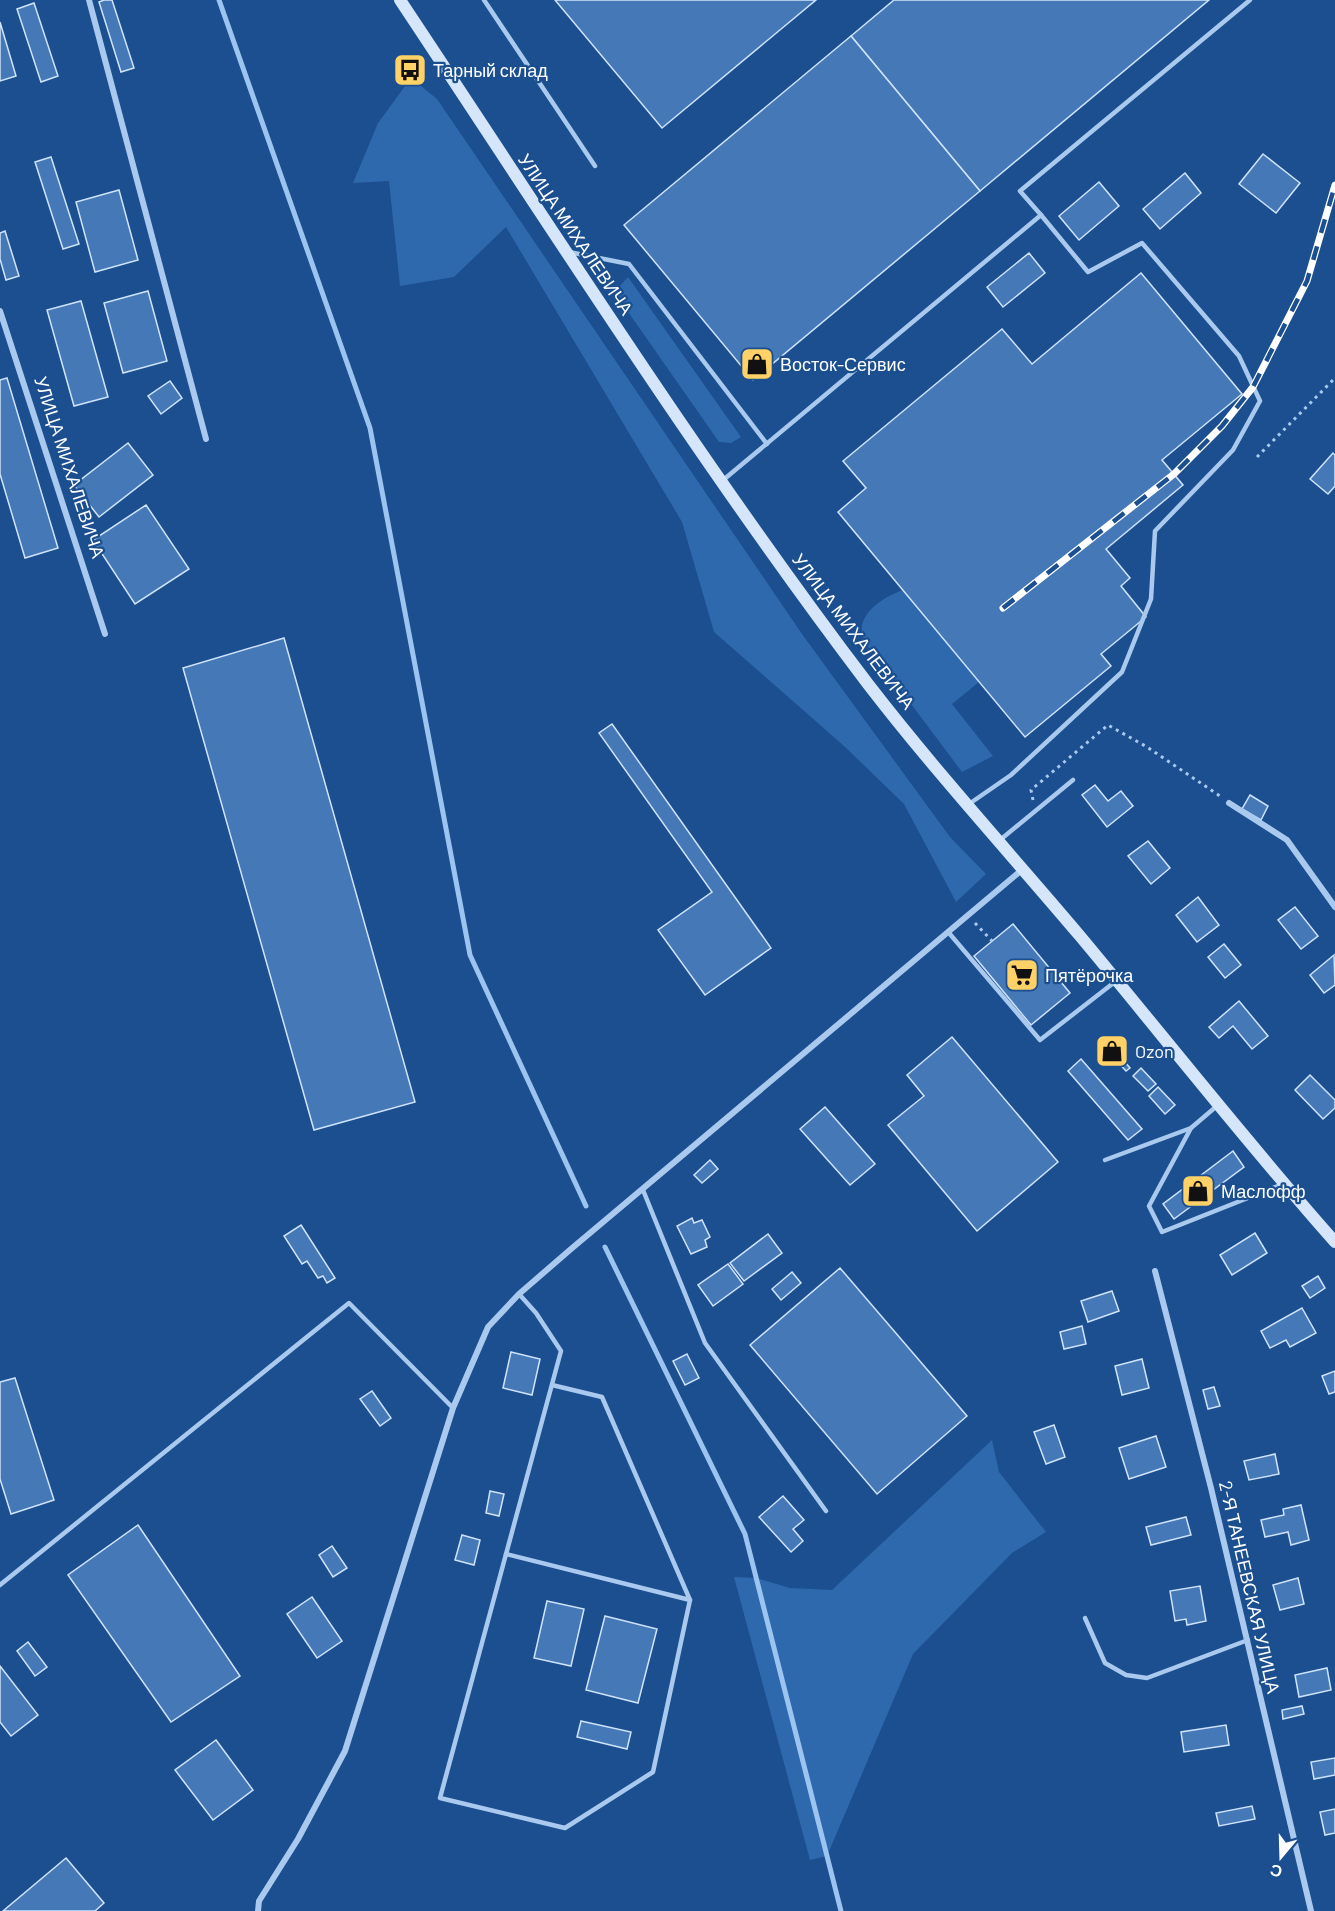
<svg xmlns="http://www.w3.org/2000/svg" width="1335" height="1911" font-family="Barlow,sans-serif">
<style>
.green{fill:#2e69ad}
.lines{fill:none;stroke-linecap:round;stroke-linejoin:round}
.stream{stroke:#9cc4f0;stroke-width:5}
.building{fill:#4478b7;stroke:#cfe3fa;stroke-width:1.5}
.path{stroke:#a9c9ee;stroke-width:3;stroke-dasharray:3 4.5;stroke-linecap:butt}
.lane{stroke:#a9c9ee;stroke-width:4.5}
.street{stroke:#a9c9ee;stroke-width:6}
.secondary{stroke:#d6e6fa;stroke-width:12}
.rail-casing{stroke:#fff;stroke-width:7}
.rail{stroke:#1b4f8f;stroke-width:4.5;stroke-dasharray:14;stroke-linecap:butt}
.labels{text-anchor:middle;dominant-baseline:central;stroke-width:4.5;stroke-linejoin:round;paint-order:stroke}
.poi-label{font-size:18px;fill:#fff;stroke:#1b4f8f;text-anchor:start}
.street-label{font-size:18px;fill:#fff;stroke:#1b4f8f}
</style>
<rect width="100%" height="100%" fill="#1b4f8f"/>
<!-- green -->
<g class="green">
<path d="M411,78L437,99L802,634L950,837L986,874L956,902L904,804L844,746L714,632L682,522L506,227L454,277L400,286L389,181L353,183L378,123Z"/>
<path d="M628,277L741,437L731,443L719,442L617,296L619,287Z"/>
<path d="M903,590L979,682L952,704L993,756L962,772L864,641C863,636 861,630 862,626C865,608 888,595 903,590Z"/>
<path d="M992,1440L999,1472L1046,1532L1012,1553L913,1654L827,1856L810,1860L734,1577L756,1578L790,1588L832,1590Z"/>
</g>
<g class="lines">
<!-- stream -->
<g class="stream">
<path d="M219,0L370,428L470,955L586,1206"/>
<path d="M605,1247L745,1534L841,1911"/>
</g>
</g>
<!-- building -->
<g class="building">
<path d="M104,0H112L134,68L121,72L99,2Z"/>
<path d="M555,0H816L662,128Z"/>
<path d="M894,0H1209L980,191L851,36Z"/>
<path d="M34,3L58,76L41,82L17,9Z"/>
<path d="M0,22L16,76L0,81Z"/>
<path d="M851,36L980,191L753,380L624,225Z"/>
<path d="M1263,154L1300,183L1276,213L1239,184Z"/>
<path d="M51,157L79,244L63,249L35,162Z"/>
<path d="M1185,173L1201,193L1160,229L1143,209Z"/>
<path d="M1099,182L1119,206L1079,240L1059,216Z"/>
<path d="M119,190L138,260L95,272L76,202Z"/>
<path d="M5,231L19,276L6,280L0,259V233Z"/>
<path d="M1029,253L1045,273L1003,307L987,287Z"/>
<path d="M1141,273L1242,394L1162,460L1183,485L1106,549L1130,578L1121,586L1146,617L1101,654L1111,666L1025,737L838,512L866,488L843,461L1002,329L1032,364Z"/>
<path d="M148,291L167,361L123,373L104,303Z"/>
<path d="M81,301L108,397L74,406L47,310Z"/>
<path d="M7,378L58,548L25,558L0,474V380Z"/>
<path d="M170,381L182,398L161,414L148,396Z"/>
<path d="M128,443L153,475L99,517L74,485Z"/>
<path d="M1333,453L1335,455V486L1328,494L1310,479Z"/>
<path d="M146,505L189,569L135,604L93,540Z"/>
<path d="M284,638L415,1102L314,1130L183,668Z"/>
<path d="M612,724L771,948L705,995L658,930L712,892L599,733Z"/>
<path d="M1095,785L1108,801L1121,791L1133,806L1107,827L1082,795Z"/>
<path d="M1250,795L1268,806L1261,820L1242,809Z"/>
<path d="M1148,841L1170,868L1151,884L1128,856Z"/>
<path d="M1198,897L1219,925L1197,942L1176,915Z"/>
<path d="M1295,907L1318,936L1301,949L1278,920Z"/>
<path d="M1013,924L1070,993L1031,1025L974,956Z"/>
<path d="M1224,944L1241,965L1225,978L1208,957Z"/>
<path d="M1334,955L1335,985L1324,993L1310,975Z"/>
<path d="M1239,1001L1268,1036L1252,1049L1233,1026L1219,1038L1209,1027Z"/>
<path d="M952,1037L1058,1162L977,1231L888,1125L924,1096L907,1075Z"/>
<path d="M1123,1041L1126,1047L1110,1056L1107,1050Z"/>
<path d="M1118,1054L1130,1068L1126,1071L1114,1058Z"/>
<path d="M1081,1059L1142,1129L1128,1140L1068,1071Z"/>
<path d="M1141,1068L1156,1084L1148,1091L1133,1076Z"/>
<path d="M1310,1075L1335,1100V1108L1323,1119L1295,1090Z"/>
<path d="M1158,1087L1175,1105L1165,1114L1149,1096Z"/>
<path d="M825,1107L875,1164L850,1185L800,1129Z"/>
<path d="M1233,1151L1244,1167L1174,1219L1163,1204Z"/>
<path d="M710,1160L718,1169L702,1183L694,1175Z"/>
<path d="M692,1218L694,1223L702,1220L710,1237L705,1240L707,1247L691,1254L677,1226Z"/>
<path d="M301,1225L335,1278L327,1283L323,1276L318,1278L307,1261L302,1264L284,1236Z"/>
<path d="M1255,1233L1267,1253L1232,1275L1220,1255Z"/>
<path d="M768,1234L782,1253L744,1281L730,1263Z"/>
<path d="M728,1264L743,1284L713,1306L698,1285Z"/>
<path d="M840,1268L967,1416L877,1494L750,1345Z"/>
<path d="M792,1272L801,1283L781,1300L772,1289Z"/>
<path d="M1318,1276L1325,1288L1310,1298L1302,1286Z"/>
<path d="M1112,1291L1119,1311L1088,1322L1081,1301Z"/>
<path d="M1302,1308L1316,1333L1290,1347L1286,1340L1270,1348L1261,1331Z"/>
<path d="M1082,1326L1086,1344L1064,1349L1060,1332Z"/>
<path d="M511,1352L540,1359L532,1395L503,1388Z"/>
<path d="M687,1354L699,1378L685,1385L673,1361Z"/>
<path d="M1142,1359L1149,1388L1122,1395L1115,1366Z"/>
<path d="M1335,1371V1392L1329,1394L1322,1376Z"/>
<path d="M15,1378L54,1500L11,1514L0,1479V1382Z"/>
<path d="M1214,1387L1220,1406L1208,1409L1203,1390Z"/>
<path d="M372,1391L391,1418L380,1426L360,1399Z"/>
<path d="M1054,1425L1065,1457L1046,1464L1034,1432Z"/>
<path d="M1156,1436L1166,1467L1129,1479L1119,1448Z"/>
<path d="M1275,1454L1279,1474L1249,1480L1244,1461Z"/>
<path d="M490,1491L504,1494L499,1516L486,1513Z"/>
<path d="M783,1496L804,1520L793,1529L803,1541L791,1552L759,1517Z"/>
<path d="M1301,1505L1309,1540L1291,1545L1288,1532L1265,1537L1261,1520L1284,1515L1283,1509Z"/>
<path d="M1186,1517L1191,1535L1151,1545L1146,1527Z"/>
<path d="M138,1525L240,1676L171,1722L68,1575Z"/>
<path d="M462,1535L480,1540L474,1565L455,1560Z"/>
<path d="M332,1546L347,1568L333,1577L319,1555Z"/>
<path d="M1298,1578L1304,1604L1280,1610L1273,1585Z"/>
<path d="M1200,1586L1206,1621L1187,1625L1186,1619L1175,1621L1170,1591Z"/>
<path d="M312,1597L342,1641L317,1658L287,1614Z"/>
<path d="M547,1601L584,1609L571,1666L534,1658Z"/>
<path d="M605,1616L657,1629L638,1703L586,1690Z"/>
<path d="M28,1642L47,1667L35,1676L17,1651Z"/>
<path d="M0,1666L38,1715L11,1736L0,1722Z"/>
<path d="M1327,1668L1331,1690L1299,1697L1295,1675Z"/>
<path d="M1302,1706L1304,1714L1283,1719L1282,1710Z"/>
<path d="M581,1721L631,1732L627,1749L577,1737Z"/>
<path d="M1226,1725L1229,1745L1184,1752L1181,1732Z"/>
<path d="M216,1740L253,1790L213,1820L175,1770Z"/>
<path d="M1335,1758V1775L1314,1779L1311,1762Z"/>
<path d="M1252,1806L1255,1819L1219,1826L1216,1813Z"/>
<path d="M1335,1809V1833L1325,1835L1320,1812Z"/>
<path d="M66,1858L104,1903L95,1911H3Z"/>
</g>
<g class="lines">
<!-- path -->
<g class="path">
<path d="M1257,457L1335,378"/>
<path d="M1033,800L1031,790L1108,725L1147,747L1220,796"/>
<path d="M975,923L992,941"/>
</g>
<!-- lane -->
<g class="lane">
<path d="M484,0L595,166"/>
<path d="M569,252L629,264L767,444"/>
<path d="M722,481L1041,215L1020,191L1250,0"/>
<path d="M969,804L1011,775L1122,672L1151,599L1155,531L1233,450L1260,401L1239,356L1142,243L1088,272L1041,215"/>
<path d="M1000,840L1073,780"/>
<path d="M949,933L1040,1040L1116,981"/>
<path d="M1191,1128L1149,1206L1162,1232L1283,1184"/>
<path d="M1105,1160L1191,1128L1218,1105"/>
<path d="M643,1190L705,1343L826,1511"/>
<path d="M519,1294L536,1313L561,1351C520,1500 480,1649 440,1798L565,1828L653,1772L690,1600L602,1397L552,1385"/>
<path d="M506,1554L690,1600"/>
<path d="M0,1585L349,1303L453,1408"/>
<path d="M1085,1618L1105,1663L1126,1675L1147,1678L1248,1640"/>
</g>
<!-- street -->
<g class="street">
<path d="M89,0L206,439"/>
<path d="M0,311L105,634"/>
<path d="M1229,803L1287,840L1335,907"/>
<path d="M1155,1271L1211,1488L1311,1911"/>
<path d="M258,1911L259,1901L298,1839L345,1751L453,1408L488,1327L519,1294L571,1249L1023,869"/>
</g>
<!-- secondary -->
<path class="secondary" d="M400,0C553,230 701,464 868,684C935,771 1009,852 1080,936C1165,1038 1247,1143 1335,1242"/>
<defs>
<path id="rail" d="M1003,608L1174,474L1222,426L1253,387L1307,281L1335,185"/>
</defs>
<!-- rail casing -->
<use href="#rail" class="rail-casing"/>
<!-- rail -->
<use href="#rail" class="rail"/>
</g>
<!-- icons -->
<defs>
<symbol id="bus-square" viewBox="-11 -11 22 22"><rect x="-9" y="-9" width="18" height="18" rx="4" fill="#ffd166" stroke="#1b4f8f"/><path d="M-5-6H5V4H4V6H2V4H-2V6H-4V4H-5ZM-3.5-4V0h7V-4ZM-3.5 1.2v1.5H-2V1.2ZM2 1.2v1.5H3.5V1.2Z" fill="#111"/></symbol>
<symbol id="shop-square" viewBox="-11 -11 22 22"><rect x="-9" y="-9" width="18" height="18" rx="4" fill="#ffd166" stroke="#1b4f8f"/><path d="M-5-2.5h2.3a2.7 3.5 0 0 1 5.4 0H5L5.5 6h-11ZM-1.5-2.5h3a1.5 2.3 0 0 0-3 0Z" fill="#111"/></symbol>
<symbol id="supermarket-square" viewBox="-11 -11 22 22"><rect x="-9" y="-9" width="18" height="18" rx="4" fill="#ffd166" stroke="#1b4f8f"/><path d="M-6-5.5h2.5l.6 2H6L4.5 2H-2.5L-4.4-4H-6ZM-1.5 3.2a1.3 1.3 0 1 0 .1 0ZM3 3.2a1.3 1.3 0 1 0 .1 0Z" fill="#111"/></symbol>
</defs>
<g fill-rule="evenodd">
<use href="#bus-square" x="391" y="51" width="38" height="38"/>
<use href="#shop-square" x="738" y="345" width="38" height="38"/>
<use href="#supermarket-square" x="1003" y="956" width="38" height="38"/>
<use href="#shop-square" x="1093" y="1032" width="38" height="38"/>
<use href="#shop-square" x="1179" y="1172" width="38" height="38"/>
</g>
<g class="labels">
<!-- poi labels -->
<g class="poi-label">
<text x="433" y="70">Тарный склад</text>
<text x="780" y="364">Восток-Сервис</text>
<text x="1045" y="975">Пятёрочка</text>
<text x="1135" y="1051">Ozon</text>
<text x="1221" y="1191">Маслофф</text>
</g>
<!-- street labels -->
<g class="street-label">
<text transform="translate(576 234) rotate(56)">УЛИЦА МИХАЛЕВИЧА</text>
<text transform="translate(70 467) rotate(72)">УЛИЦА МИХАЛЕВИЧА</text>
<text transform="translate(854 631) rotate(53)">УЛИЦА МИХАЛЕВИЧА</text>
<text transform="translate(1250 1587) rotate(77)">2-Я ТАНЕЕВСКАЯ УЛИЦА</text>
</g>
</g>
<!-- north arrow -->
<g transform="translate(1281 1857) rotate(199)" stroke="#1b4f8f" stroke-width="4.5" paint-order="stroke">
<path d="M0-4.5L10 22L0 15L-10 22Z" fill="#ffffff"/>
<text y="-9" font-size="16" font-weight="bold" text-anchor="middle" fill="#ffffff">С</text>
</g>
</svg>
